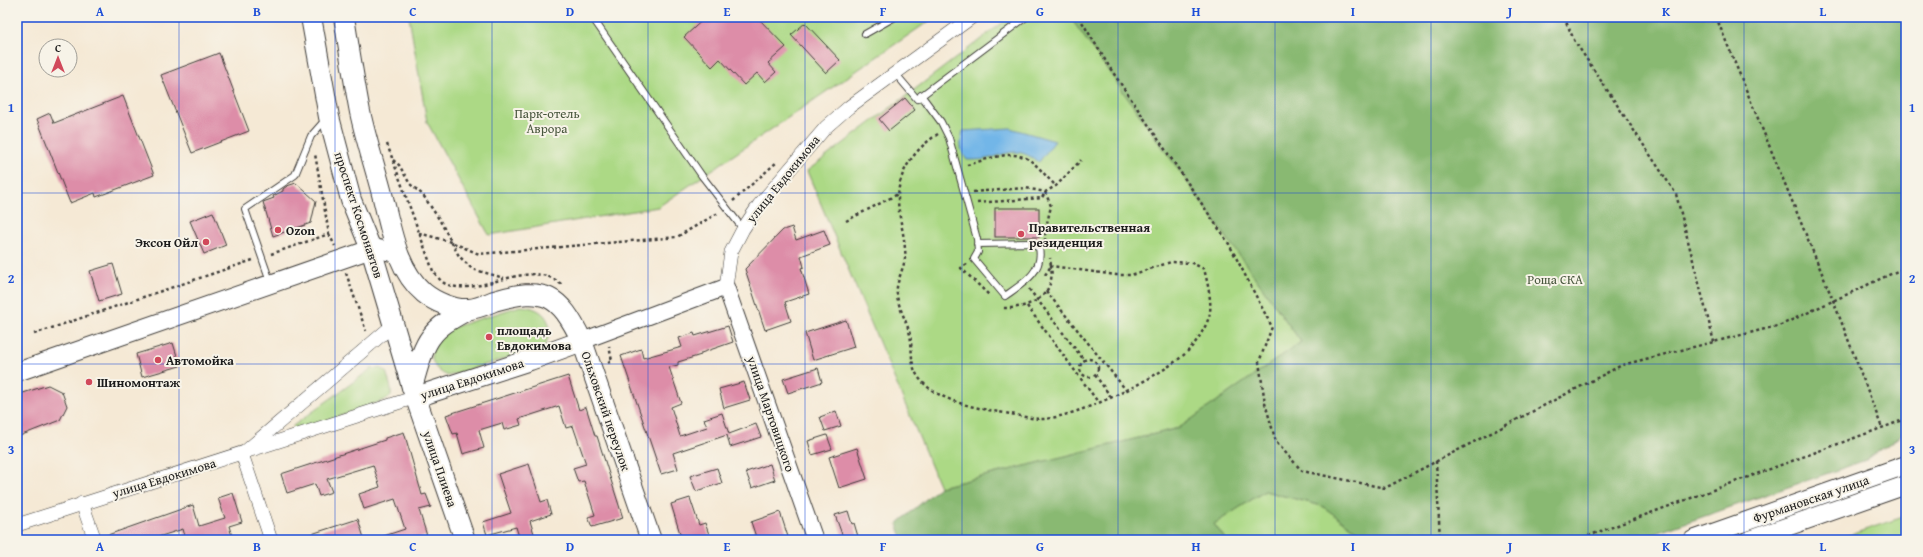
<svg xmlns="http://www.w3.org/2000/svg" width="1923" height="557" font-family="'Gentium Book Plus',serif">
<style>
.green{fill:#acd985;stroke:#647a50}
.forest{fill:#89b972;stroke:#526a47}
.water{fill:#72b6e8;stroke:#476982}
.building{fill:#dd8da8}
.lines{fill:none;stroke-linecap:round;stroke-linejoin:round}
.service-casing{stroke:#3d3b38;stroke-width:8}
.minor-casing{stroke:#3d3b38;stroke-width:14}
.tertiary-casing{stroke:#3d3b38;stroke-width:18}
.secondary-casing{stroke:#3d3b38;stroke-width:20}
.primary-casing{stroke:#3d3b38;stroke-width:22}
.path{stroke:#3d3b38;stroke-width:2.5;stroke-dasharray:3 3;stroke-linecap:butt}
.service{stroke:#fff;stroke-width:6}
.minor{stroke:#fff;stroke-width:13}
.tertiary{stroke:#fff;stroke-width:16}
.secondary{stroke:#fff;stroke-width:18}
.primary{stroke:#fff;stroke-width:20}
.grid{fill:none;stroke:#1d4ed8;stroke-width:1;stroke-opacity:0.55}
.poi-dot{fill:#d1495b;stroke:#f7f3e8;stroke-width:1.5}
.labels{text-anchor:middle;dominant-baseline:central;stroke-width:4;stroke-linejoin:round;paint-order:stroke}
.park-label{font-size:13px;fill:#47553c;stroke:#f7f3e8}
.street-label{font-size:13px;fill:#1c1c1c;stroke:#f7f3e8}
.poi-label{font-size:13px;font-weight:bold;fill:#1c1c1c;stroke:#f7f3e8;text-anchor:start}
.neatline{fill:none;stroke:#1d4ed8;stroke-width:1.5}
.grid-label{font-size:13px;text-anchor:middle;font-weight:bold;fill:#1d4ed8}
</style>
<rect width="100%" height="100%" fill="#f7f3e8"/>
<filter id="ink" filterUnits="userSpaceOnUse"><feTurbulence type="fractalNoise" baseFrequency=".025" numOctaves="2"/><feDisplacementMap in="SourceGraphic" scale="8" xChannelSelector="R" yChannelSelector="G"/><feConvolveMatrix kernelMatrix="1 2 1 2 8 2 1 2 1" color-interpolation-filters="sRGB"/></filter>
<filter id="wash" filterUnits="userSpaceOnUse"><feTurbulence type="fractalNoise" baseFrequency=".012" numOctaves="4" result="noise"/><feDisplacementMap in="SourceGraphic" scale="16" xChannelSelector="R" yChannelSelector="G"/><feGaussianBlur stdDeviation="0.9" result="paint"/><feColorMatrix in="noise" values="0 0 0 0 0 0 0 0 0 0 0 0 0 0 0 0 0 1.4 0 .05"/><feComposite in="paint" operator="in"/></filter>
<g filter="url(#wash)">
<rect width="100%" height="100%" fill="#f5e9d5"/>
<!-- green -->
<g class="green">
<path d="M409,17H935L658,207L489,235L427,122Z"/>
<path d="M1010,17H1070L1301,342L1179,428L940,487L807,171Z"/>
<path d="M520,306C546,307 557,325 544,347L448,376C434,370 430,361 432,346L451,328Z"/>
<path d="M380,368L386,371L391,388V396L385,400L295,432L293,426L371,369Z"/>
<path d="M1265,491L1322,506L1370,540H1226L1214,524Z"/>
<path d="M1906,516V540H1835Z"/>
</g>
<!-- forest -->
<path class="forest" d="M1070,17H1906V432L1866,460L1636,540H1370L1322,506L1265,491L1214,524L1226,540H903L897,524L940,487L1179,428L1301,342Z"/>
<!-- water -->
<path class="water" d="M1010,128L1055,141L1039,162C1015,145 1009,154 986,159C980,160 973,160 967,160C959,150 960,143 963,131Z"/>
<g id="blocks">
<!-- building -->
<g class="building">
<path d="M706,17H757L786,47L768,63L776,72L765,82L757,73L744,85L720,59L712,67L684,37Z"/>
<path d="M805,23L840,60L826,73L791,35Z"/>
<path d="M219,53L249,131L192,153L161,75Z"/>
<path d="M123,96L154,175L96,197L95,193L70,203L37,119L50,113L54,123Z"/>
<path d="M905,98L915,110L889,131L879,119Z"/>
<path d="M296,183L316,201L311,223L273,236L263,202L274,198L273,196L283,191V189L287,186Z"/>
<rect x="995" y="208" width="44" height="29"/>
<path d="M213,212L226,245L204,254L190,221Z"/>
<path d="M792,227L796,240L824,230L830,245L801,256L804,267L801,268L809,294L785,302L791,321L765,330L745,269L783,230Z"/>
<path d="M113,264L122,294L99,301L90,271Z"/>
<path d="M846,320L854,347L813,360L805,333Z"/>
<path d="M728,326L733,342L701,353V355L678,362V365L669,367L681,403L671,407L680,436L707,427L704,419L722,413L729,434L756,424L761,437L730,447L727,435L673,453L678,469L661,474L621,356L641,349L643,358L682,347L679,338L694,333L695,336Z"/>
<path d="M173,343L180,366L142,377L136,354Z"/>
<path d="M818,368L822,382L788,393L783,379Z"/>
<path d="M568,376L579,410L586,407L595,436H597L623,518L592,527L588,517L595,515L584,481L578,482L573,468L586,464L573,426L566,428L559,406L519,419L521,425L504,430L502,423L479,430L484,448L463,454L457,433L453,434L446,415Z"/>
<path d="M744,382L750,400L724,408L719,389Z"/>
<path d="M48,385L62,392L67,406L60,420L17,437V395Z"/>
<path d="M836,411L841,426L825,431L820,417Z"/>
<path d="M404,432L422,495L426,494L431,507L419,510L427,536L415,540H379L378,538L405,529L395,499L364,509L359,494L380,487L373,465L327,479L332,492L319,496L315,484L287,493L281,474L385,440V438Z"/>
<path d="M827,435L832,449L812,455L808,441Z"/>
<path d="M857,448L867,479L839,488L829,457Z"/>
<path d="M529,464L541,502L547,500L551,514L530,521L536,540H520L516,527L487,535L483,522L511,513L498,474Z"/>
<path d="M770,464L775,480L752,488L746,472Z"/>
<path d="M717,468L722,483L696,491L690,476Z"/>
<path d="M233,493L242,522L229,526L233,540H186L183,529L158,537L159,540H103L102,537L193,505L199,526L225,518L218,498Z"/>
<path d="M690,498L699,525L705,523L711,540H682L671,504Z"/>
<path d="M848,511L852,524L854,523L859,540H844L835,515Z"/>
<path d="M780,512L789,540H757L751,522Z"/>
<path d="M358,519L364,538L356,540H300L299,538Z"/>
</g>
</g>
</g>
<g filter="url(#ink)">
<use href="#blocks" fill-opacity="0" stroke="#3d3b38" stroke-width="1"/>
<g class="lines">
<defs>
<g id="service">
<path d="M592,17L702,176L743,229"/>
<path d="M865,34L895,17"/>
<path d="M895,73L917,99L1026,17"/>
<path d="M921,95L941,122L949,138L977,239L978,252L974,259L1005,296C1022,284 1044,272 1039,248L1030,243L977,244"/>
<path d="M270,281L245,209L295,175L311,136L326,119"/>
</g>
<g id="minor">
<path d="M726,287L731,252L743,229L759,205L826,127L849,107L972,17"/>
<path d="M247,450L393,325"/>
<path d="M242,454L271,540"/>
<path d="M82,503L95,540"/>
<path d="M17,525L416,397"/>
</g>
<path id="tertiary" d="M582,341L726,287L815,540"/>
<g id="secondary">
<path d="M17,372L374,248L396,253L400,258"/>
<path d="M1693,540L1906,465"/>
<path d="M1749,540L1906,485"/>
</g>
<g id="primary">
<path d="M311,17L329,117L351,200L371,249L412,387L465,540"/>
<path d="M344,17C349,49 354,81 360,112C366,140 375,167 382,194C391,228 396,269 424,293C435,302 454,310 468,309C477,309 487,304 494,301C545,286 559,294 582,341L651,540"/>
<path d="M412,387C417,371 421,350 431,337C440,324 455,317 469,309"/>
<path d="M416,397L530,360L582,341"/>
</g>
</defs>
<!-- service casing -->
<use href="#service" class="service-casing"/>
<!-- minor casing -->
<use href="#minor" class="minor-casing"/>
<!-- tertiary casing -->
<use href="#tertiary" class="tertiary-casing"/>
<!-- secondary casing -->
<use href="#secondary" class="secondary-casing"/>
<!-- primary casing -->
<use href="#primary" class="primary-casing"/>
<!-- path -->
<g class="path">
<path d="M1079,17L1110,68L1229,244L1272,327L1259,362L1265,403L1276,442L1302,471L1385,488L1622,365L1781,325L1906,267"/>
<path d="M1564,17L1574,40L1676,194L1714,342"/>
<path d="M1716,17L1833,300L1882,428"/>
<path d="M938,134C916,148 898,171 898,198C898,215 904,232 905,249C907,263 899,274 897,287C895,302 905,317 909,331C914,347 908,363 919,378C938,403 982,409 1011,414C1021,416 1032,419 1043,419C1078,417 1161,377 1187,352C1196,343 1205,329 1209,317C1213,305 1207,280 1204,269L1192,263L1171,262L1131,275H1116L1051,266C1056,297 1029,309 1002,308"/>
<path d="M387,144L433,271C436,275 441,282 446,284C479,299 530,255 562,285"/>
<path d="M393,160L399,165L410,184L423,195L439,219L459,256L472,269L504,278"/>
<path d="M967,165C986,160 1010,149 1028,159C1038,165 1047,178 1056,186"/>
<path d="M973,192L1026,188L1045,192L1056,186L1081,160"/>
<path d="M733,201L777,162"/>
<path d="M977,203L1042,198L1045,192L1051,206L1045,232V240"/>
<path d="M846,221L898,194"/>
<path d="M419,233L451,242L479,254L677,237L718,213"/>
<path d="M329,234L335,246"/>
<path d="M271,254L329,234L315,154"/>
<path d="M967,264L961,268L990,296"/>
<path d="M346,273L366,331"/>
<path d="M1045,275L1051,266L1050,258"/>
<path d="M1029,289L1084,360"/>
<path d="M1046,291L1126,390"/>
<path d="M1027,306L1098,402"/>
<path d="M34,334L253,260"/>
<circle cx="1089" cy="368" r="9"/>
<path d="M608,363L612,361L609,346"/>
<path d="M1095,375L1111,397"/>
<path d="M1903,420L1906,427"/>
<path d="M1436,461L1440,540"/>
<path d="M1577,540L1906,419"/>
</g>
<!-- service -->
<use href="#service" class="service"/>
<!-- minor -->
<use href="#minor" class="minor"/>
<!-- tertiary -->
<use href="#tertiary" class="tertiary"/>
<!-- secondary -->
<use href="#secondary" class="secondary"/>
<!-- primary -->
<use href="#primary" class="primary"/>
</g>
</g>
<!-- grid -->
<path class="grid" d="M179,17V540M335,17V540M492,17V540M648,17V540M805,17V540M962,17V540M1118,17V540M1275,17V540M1431,17V540M1588,17V540M1744,17V540M17,193H1906M17,364H1906"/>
<!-- markers -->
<g class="poi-dot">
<circle cx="278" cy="230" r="4"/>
<circle cx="1021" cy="234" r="4"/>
<circle cx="206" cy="242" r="4"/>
<circle cx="489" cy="337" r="4"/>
<circle cx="158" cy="360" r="4"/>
<circle cx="89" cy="382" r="4"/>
</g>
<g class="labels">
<!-- park labels -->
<g class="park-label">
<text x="547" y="113">Парк-отель<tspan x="547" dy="15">Аврора</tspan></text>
<text x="1555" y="279">Роща СКА</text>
</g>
<!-- street labels -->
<g class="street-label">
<text transform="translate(783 179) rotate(-51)">улица Евдокимова</text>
<text transform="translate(359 215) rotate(72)">проспект Космонавтов</text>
<text transform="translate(472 379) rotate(-18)">улица Евдокимова</text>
<text transform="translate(606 411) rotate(71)">Ольховский переулок</text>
<text transform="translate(771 414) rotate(71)">улица Мартовицкого</text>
<text transform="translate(440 469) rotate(71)">улица Плиева</text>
<text transform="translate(164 478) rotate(-17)">улица Евдокимова</text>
<text transform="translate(1811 499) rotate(-19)">Фурмановская улица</text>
</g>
<!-- poi labels -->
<g class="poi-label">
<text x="1029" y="227">Правительственная<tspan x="1029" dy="15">резиденция</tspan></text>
<text x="286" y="230">Ozon</text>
<text x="198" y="242" text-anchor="end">Эксон Ойл</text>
<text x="497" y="330">площадь<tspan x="497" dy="15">Евдокимова</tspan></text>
<text x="166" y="360">Автомойка</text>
<text x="97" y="382">Шиномонтаж</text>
</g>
</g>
<!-- margin -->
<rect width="1923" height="557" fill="none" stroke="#f7f3e8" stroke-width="44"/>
<!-- north arrow -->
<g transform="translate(58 58)"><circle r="19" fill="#f7f3e8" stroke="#9f9d96"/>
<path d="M0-3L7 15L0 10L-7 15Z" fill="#d1495b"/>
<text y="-6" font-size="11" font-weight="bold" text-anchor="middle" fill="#1c1c1c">С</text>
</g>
<rect x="22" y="22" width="1879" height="513" class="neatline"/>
<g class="grid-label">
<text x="100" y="16">A</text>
<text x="257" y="16">B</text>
<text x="413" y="16">C</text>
<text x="570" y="16">D</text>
<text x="727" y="16">E</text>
<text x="883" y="16">F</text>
<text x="1040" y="16">G</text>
<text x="1196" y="16">H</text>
<text x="1353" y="16">I</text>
<text x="1510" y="16">J</text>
<text x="1666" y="16">K</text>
<text x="1823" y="16">L</text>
<text x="11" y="112">1</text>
<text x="1912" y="112">1</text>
<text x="11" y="283">2</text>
<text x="1912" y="283">2</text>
<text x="11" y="454">3</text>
<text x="1912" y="454">3</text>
<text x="100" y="551">A</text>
<text x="257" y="551">B</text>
<text x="413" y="551">C</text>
<text x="570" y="551">D</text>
<text x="727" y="551">E</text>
<text x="883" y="551">F</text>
<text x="1040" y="551">G</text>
<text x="1196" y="551">H</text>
<text x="1353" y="551">I</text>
<text x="1510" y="551">J</text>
<text x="1666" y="551">K</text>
<text x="1823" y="551">L</text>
</g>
</svg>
